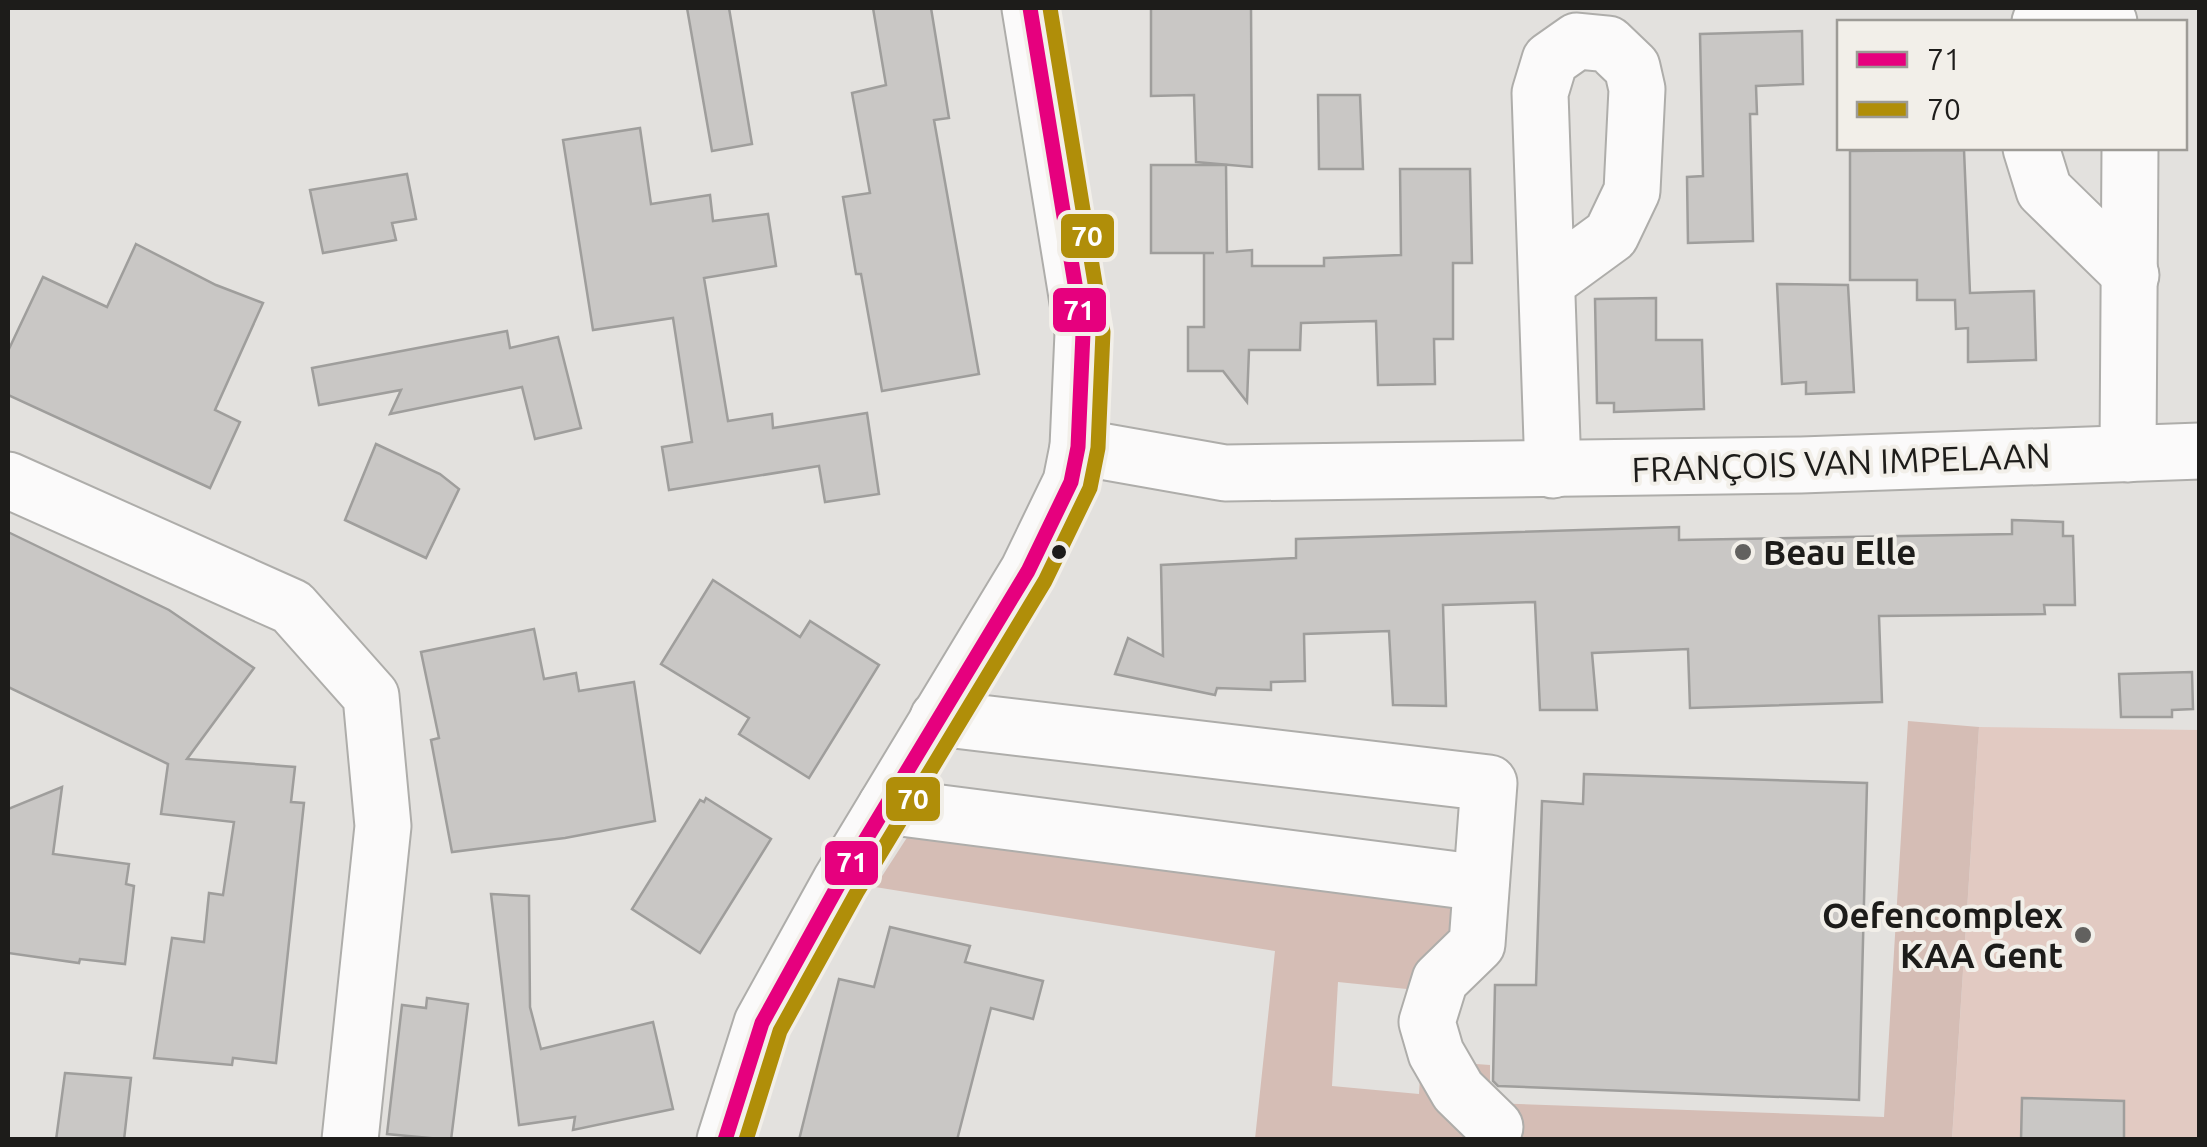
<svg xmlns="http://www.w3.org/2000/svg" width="2207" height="1147" font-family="Ubuntu,sans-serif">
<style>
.green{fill:#e2cac2}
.forest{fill:#d5bdb5}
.building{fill:#c9c7c5;stroke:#9f9e9c;stroke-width:2.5}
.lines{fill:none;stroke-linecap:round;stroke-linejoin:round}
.minor-casing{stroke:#aeadaa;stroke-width:59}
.minor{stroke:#fbfafa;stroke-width:55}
.bus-1-casing{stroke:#f2efe9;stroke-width:22}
.bus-2-casing{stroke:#f2efe9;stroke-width:22}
.bus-1{stroke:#e6007e;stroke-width:15}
.bus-2{stroke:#b08e09;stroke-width:15}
.bus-dot{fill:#1d1c1a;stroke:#f2efe9;stroke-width:4}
.poi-dot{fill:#62615f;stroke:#f2efe9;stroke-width:4}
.labels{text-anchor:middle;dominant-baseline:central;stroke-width:8;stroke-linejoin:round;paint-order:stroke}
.street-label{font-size:35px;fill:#1d1c1a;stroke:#f2efe9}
.poi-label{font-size:35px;font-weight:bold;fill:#1d1c1a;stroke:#f2efe9;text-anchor:start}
.line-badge{stroke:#f2efe9;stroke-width:4}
.badge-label{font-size:28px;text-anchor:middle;font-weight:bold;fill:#fff}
</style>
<rect width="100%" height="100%" fill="#e3e1de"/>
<!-- green -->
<path class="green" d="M1979,727L2199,730V1139L1952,1140Z"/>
<!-- forest -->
<path class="forest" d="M1908,721L1979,727L1952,1139H1255L1275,951L875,887L908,836L1465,900L1446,993L1338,982L1332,1086L1419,1094L1421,1060L1490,1065V1103L1884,1117Z"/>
<!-- building -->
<g class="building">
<path d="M687,8H729L752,144L712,151Z"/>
<path d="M873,8H931L949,118L934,120L979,374L882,391L861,274H856L843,197L870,193L852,93L886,85Z"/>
<path d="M1151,8H1251L1252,167L1196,162L1194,95L1151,96Z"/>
<path d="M1802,31L1803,84L1756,86L1757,114H1750L1753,241L1688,243L1687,177L1703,176L1700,34Z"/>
<path d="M1318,95H1360L1363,169H1319Z"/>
<path d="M640,128L651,204L710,195L713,221L768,214L776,266L704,278L728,421L772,414L773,428L867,413L879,494L825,502L819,466L669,490L662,447L692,442L673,318L593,330L563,140Z"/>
<path d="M1964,150L1970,293L2034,291L2036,360L1968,362V328L1956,329L1955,300H1917V280H1850V151Z"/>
<path d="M1151,165H1226L1227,252L1252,250V266H1324V258L1401,255L1400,169H1470L1472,263H1453V339H1434L1435,384L1378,385L1376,321L1301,323L1300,350H1249L1247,402L1223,371H1188V327H1204V253H1214H1151Z"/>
<path d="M407,174L416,219L392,223L396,240L323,253L310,190Z"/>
<path d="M136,244L216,285L263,303L215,410L240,422L210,488L8,395V351L43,277L107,307Z"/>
<path d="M1777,284L1848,285L1854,392L1806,394V382L1782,384Z"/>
<path d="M1656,298V340H1702L1704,409L1614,412V403H1597L1595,299Z"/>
<path d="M507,331L510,348L558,337L581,428L535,439L522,387L390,414L401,390L319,405L312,368Z"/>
<path d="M376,444L440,474L459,489L426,558L345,520Z"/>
<path d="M2012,520L2063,522V536H2073L2075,605H2044L2045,614L1879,616L1882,702L1690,708L1688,649L1592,653L1597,710H1540L1535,602L1443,605L1446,706L1393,705L1389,631L1304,634L1305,681L1271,682V690L1217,688L1215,695L1115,674L1128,638L1163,656L1161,565L1296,558V539L1679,527V540L2012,534Z"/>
<path d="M8,532L169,610L254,668L187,759L295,767L291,802L304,803L276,1063L233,1058L232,1065L154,1058L172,938L204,942L209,893L223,895L234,822L161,814L168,764L8,687Z"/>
<path d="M713,580L800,637L810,621L879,665L809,778L739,734L749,718L661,664Z"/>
<path d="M534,629L544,679L576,673L579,691L634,682L655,821L565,838L452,852L431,740L439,738L421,652Z"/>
<path d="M2192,672L2193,709L2172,710V717H2121L2119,674Z"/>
<path d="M1584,774L1867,783L1859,1100L1498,1086L1493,1081L1495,985H1536L1542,801L1583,804Z"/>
<path d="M62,787L53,854L129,864L126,884L134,886L125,964L80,959L79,963L8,953V809Z"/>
<path d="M706,798L771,839L700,953L632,909L700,800L704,802Z"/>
<path d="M491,894L529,896L530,1007L541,1049L653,1022L673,1109L573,1130L575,1117L519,1125Z"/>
<path d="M890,927L970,946L965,962L1043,981L1033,1019L991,1008L957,1140H799L839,979L874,987Z"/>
<path d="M427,998L468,1004L451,1140L387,1134L402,1005L426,1008Z"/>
<path d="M65,1073L131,1078L124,1140H56Z"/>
<path d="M2022,1098L2124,1101V1140H2021Z"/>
</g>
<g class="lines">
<defs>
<g id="minor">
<path d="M2040,22C2062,8 2086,11 2109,22"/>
<path d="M2031,148L2044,190L2131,275"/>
<path d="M1548,281L1611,235L1632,191L1637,89L1632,67L1608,44L1577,41L1550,60L1540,93L1553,470"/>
<path d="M1078,447L1225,473L1801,465L2200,451"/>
<path d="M2128,454L2130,148"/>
<path d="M8,480L292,607L371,696L383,826L350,1140"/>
<path d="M938,718L1489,783L1477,944L1440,980L1427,1022L1436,1053L1458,1091L1495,1127"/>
<path d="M886,806L1481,883"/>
<path d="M725,1140L762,1023L840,882L1028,571L1071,482L1078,447L1083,333L1030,8"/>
</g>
</defs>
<!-- minor casing -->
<use href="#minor" class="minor-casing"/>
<!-- minor -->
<use href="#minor" class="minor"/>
<defs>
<path id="bus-1" d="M725,1140L762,1023L840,882L1028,571L1071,482L1078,447L1083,333L1030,8"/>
<path id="bus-2" d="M746,1140L780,1031L857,892L1045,581L1090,488L1098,448L1103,332L1050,8"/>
</defs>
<!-- bus-1 casing -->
<use href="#bus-1" class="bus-1-casing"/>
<!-- bus-2 casing -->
<use href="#bus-2" class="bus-2-casing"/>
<!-- bus-1 -->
<use href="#bus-1" class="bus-1"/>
<!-- bus-2 -->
<use href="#bus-2" class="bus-2"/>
</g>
<!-- markers -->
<circle class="bus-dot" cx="1059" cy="552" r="9"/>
<g class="poi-dot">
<circle cx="1743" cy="552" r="10"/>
<circle cx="2083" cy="935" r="10"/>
</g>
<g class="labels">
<!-- street labels -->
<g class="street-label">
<text transform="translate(1841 462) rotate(-2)">FRANÇOIS VAN IMPELAAN</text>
</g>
<!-- poi labels -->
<g class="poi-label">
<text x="1763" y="552">Beau Elle</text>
<text x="2063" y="915" text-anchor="end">Oefencomplex<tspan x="2063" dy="40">KAA Gent</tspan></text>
</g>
</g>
<g class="line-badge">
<rect x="1059" y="212" width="57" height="48" rx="10" fill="#b08e09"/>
<rect x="1051" y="286" width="57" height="48" rx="10" fill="#e6007e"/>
<rect x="884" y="775" width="58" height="48" rx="10" fill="#b08e09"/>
<rect x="823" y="839" width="57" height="48" rx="10" fill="#e6007e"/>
</g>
<g class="badge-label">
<text x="1087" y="246">70</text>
<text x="1079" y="320">71</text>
<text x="913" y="809">70</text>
<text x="852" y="872">71</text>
</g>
<!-- border -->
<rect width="2207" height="1147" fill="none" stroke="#1d1c1a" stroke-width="20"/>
<!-- legend -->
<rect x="1837" y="20" width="350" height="130" fill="#f2efe9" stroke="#9d9b96" stroke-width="2.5"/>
<rect x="1857" y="52" width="50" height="15" fill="#e6007e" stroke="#9d9b96" stroke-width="2.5"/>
<text x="1927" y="70" font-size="30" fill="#1d1c1a">71</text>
<rect x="1857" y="102" width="50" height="15" fill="#b08e09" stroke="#9d9b96" stroke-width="2.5"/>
<text x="1927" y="120" font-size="30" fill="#1d1c1a">70</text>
</svg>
